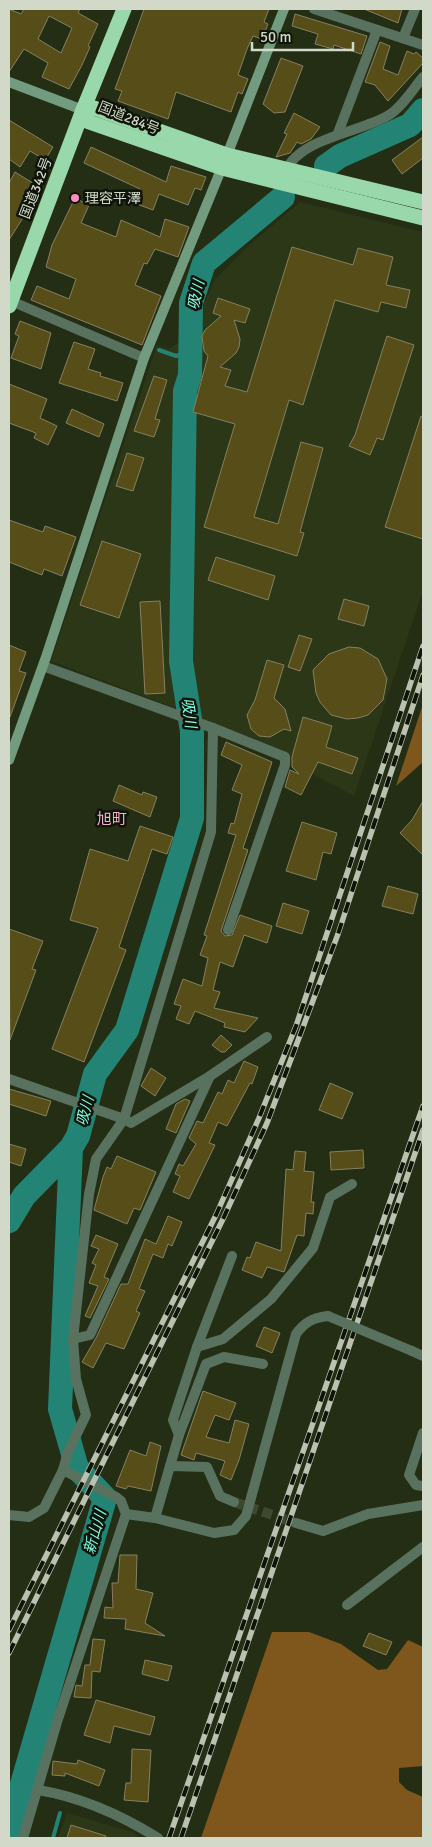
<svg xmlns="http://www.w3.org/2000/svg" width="432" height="1847" font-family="Signika,'Noto Sans JP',sans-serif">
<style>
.built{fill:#2b3716}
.forest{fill:#7f571d}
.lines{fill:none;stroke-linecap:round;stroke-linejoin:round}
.stream{stroke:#238475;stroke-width:4}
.river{stroke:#238475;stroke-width:24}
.building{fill:#564d18;stroke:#868061;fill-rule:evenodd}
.street-tunnel{stroke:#3e482f;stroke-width:10;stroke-dasharray:10 5;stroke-linecap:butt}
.street{stroke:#597260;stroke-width:10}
.secondary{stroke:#739b7f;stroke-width:10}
.highway{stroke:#98d8ab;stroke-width:15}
.rail-casing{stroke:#bac1b0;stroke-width:5.5}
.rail{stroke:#0f1409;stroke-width:4;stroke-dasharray:11;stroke-linecap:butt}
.street-bridge{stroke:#597260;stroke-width:10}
.poi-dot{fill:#fb8fc4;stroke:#0f1409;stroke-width:2}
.labels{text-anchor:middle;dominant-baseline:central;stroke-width:5;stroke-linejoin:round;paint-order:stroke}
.street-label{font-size:14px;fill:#d2d9c9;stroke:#0f1409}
.poi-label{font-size:14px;fill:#d2d9c9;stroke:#0f1409;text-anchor:start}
.water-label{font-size:15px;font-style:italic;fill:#7afbe5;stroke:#0f1409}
.neighbourhood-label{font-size:15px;fill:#faadd1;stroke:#0f1409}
</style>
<rect width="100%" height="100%" fill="#242e14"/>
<!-- built -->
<g class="built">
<path d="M300,202L423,232V591L354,796L220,725L51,661L157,345L169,349L181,341L198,317L214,281L248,246Z"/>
<path d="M67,1813L132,1832L140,1838H58Z"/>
</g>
<!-- forest -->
<g class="forest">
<path d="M423,704V762L396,786Z"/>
<path d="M272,1632H309L341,1644L378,1670L387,1669L408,1640L423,1647V1766L399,1768V1782L407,1790L423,1797V1838H201Z"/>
</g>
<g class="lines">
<!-- stream -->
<g class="stream">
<path d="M159,350L176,356L190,352"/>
<path d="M53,1838L60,1813"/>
</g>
<!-- river -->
<g class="river">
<path d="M326,166L340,156L410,125L423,110"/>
<path d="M9,1221L24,1196L71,1148L78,1136L95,1074L127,1030L192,818V732L181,661L185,391L190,375L191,303L204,263L283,197"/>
<path d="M9,1829L105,1498L77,1468L60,1409L71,1148"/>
</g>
</g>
<!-- building -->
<g class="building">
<path d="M9,9L21,14L24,9H80L78,13L98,24L88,46L90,47L82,65L69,89L42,77L48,63L24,49L9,72ZM49,16L72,28L61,53L38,39Z"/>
<path d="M144,9H269L264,22L268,24L262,39L253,36L247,49L238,75L248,79L242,94L238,92L231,112L176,92L168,119L118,101L122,91L115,89Z"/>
<path d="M364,9H402L398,23Z"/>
<path d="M295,14L367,36L361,54L334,45L333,49L315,44L318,34L292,26Z"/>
<path d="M380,42L390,46L383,69L398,75L407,51L414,54L416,52L423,58V63L388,101L375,85L365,82Z"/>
<path d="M281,58L303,66L285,112L274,113L263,104Z"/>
<path d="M294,113L320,127L311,139L301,144L297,142L290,153L276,157L287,134L284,133Z"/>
<path d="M9,120L53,147L45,160L30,151L20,167L9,159Z"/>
<path d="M423,137V158L402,174L392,160Z"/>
<path d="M91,147L166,182L171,166L206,177L201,190L195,188L188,205L159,194L153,210L134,203L140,189L84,163Z"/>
<path d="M15,172L36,185L26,202L31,205L9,240V183Z"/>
<path d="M75,198L89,205L81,223L116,237L121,220L160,237L165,219L189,227L178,257L155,249L147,264L144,263L135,285L161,296L142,345L31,300L37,286L69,299L76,279L46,267L52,245Z"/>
<path d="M292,247L353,265L358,248L393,257L386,285L410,290L406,308L381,302L378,312L335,300L303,405L289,400L254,517L278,524L301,442L323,448L300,532L304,533L297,556L204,527L235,424L193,412L208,356L204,351L202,336L205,330L221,316L213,313L218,298L250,309L245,323L234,320L240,339L239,347L236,353L220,367L231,370L225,386L247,392Z"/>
<path d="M20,321L51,333L41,369L11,358L19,336L15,334Z"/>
<path d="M387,336L414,345L383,440L377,438L370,455L349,446L355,435Z"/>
<path d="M74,342L95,349L88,369L101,373L100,376L123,383L117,401L59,383Z"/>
<path d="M154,376L167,380L155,419L160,420L154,437L134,431Z"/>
<path d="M9,384L47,399L40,418L57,426L48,445L34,438L36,433L9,423Z"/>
<path d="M72,409L104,424L99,437L66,423Z"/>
<path d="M421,416L423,417V539L385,527Z"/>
<path d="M127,453L144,458L133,491L116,486Z"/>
<path d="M9,520L43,532L45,526L76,537L62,576L44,569L42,575L9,562Z"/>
<path d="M102,541L141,554L119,618L80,605Z"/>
<path d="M216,557L275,576L268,600L208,580Z"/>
<path d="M344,599L369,606L364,626L338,619Z"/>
<path d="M160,601L165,693L145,694L140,602Z"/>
<path d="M299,635L312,639L300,671L288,667Z"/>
<path d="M9,645L26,652L19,671L26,673L10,717Z"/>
<path d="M349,647L360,648L378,659L387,679L383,700L368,715L358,718L347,719L331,715L320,702L316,693L313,670L329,654Z"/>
<path d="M267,660L284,665L274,698L285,709L291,731L284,729L270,737L259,736L251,729L247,715L255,700Z"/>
<path d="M303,717L332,726L326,747L358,758L352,774L318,762L301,795L285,787L290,770L299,774L292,767V757Z"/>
<path d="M226,742L272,762L243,848L248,850L221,931L225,936L232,935L240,915L272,926L267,943L244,935L233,967L220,962L213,990L220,992L214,1008L258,1018L245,1032L224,1027L225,1023L195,1011L189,1024L176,1019L181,1006L174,1004L183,979L202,986L208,958L200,955L207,936L204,935L236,835L228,833L231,823L234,824L242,794L232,790L242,765L221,755Z"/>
<path d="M119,785L142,795L143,792L157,797L150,817L113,801Z"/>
<path d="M423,801V855L400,833L412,820Z"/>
<path d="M302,822L337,833L331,854L323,852L316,880L286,871Z"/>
<path d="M140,826L173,837L167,854L152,849L119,947L126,950L84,1062L52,1049L98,928L70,920L90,849L128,861Z"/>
<path d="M388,886L418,894L413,914L382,906Z"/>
<path d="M283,903L309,911L302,934L276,926Z"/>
<path d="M9,929L43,941L32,969L36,970L10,1040Z"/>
<path d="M221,1035L232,1045L225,1052H221L212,1045Z"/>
<path d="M244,1061L258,1067L252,1084L250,1083L227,1126L218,1122L209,1143L215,1145L189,1199L173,1192L180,1176L175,1174L179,1164L183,1166L196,1144L189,1138L197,1121L203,1123L218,1092L222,1094L228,1080L234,1083Z"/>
<path d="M151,1068L166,1078L155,1096L141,1086Z"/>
<path d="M330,1083L353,1093L342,1119L319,1110Z"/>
<path d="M9,1089L51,1101L46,1116L9,1104Z"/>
<path d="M185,1099L190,1101L176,1133L166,1129L176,1104Z"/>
<path d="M9,1144L26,1149L21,1166L9,1162Z"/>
<path d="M363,1150L364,1168L331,1170L330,1152Z"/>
<path d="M295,1151L306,1152L304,1171L314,1172L311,1202H314L313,1214L306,1213L304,1236L297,1235L284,1272L267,1267L262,1278L242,1270L247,1257L250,1258L256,1242L281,1251L286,1169L293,1170Z"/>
<path d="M117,1156L156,1172L140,1210L134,1208L127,1224L94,1210L103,1177L107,1167L111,1169Z"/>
<path d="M168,1216L182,1222L172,1246L168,1244L163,1258L153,1254L139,1289L145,1291L136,1311L140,1313L124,1349L106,1343L93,1368L82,1362L96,1338L121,1284H128L145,1239L156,1244Z"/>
<path d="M96,1235L118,1244L104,1277L109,1279L90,1318L85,1316L98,1286L89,1283L96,1265L92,1263L99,1249L91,1246Z"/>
<path d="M264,1327L280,1333L272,1353L256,1346Z"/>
<path d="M203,1391L236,1403L229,1420L215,1415L206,1437L229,1443L235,1420L249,1424L239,1460L231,1480L220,1475L225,1461L196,1453L194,1460L181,1455Z"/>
<path d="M150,1442L161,1446L151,1491L128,1486L126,1489L116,1486L130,1450L146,1456Z"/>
<path d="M120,1555H137L136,1589L153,1593L145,1623L165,1636L125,1629L126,1619L104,1618L105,1607L113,1608L112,1583H118Z"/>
<path d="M369,1633L392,1642L386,1655L363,1646Z"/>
<path d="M93,1639L105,1640L100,1672L92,1671L91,1698L74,1697L76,1685L82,1686L85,1665H90Z"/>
<path d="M145,1660L172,1666L168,1681L142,1674Z"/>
<path d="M96,1700L155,1717L150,1735L114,1726L110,1743L84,1735Z"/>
<path d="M132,1749L151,1750L148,1802L124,1800L126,1783H131Z"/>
<path d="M78,1760L105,1770L99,1786L65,1773V1776L52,1775L53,1761L77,1764Z"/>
<path d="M71,1825L106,1836L105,1838H67Z"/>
</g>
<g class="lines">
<!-- street-tunnel -->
<path class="street-tunnel" d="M234,1502L296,1523"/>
<!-- street -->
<g class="street">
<path d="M314,9L423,45"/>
<path d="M403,38L415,9"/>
<path d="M338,133L377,30"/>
<path d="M286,171C299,138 362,132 389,115C402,107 413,89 423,77"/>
<path d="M11,301L144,358"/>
<path d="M43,666L213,728L211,832L124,1119L131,1123L210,1076L267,1037"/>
<path d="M213,728L285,757V765L228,930"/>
<path d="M9,1079L124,1119L96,1159L89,1194L73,1339L76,1379L86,1415L68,1452L63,1470"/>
<path d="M73,1339L90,1335L210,1076"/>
<path d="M197,1347L223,1339L271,1299L313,1248L330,1197L352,1184"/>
<path d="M412,1351L423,1356"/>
<path d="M423,1433L409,1475L416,1485L423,1486"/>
<path d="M179,1435L173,1420L197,1347L232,1256"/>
<path d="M170,1466L179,1435L206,1364L224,1357L263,1364"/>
<path d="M9,1515L29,1517L44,1508L63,1470L116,1497L121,1501L126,1514L155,1518L214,1533L234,1530L246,1516L296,1334C305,1322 312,1318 328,1316"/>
<path d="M155,1518L170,1466L207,1467L220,1496L234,1502"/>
<path d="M296,1523L323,1531L368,1514L423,1505"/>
<path d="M347,1605L423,1547"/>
<path d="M38,1790C81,1797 121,1815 158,1838"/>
<path d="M23,1838L57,1722L126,1514"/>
</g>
<!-- secondary -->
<g class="secondary">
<path d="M9,82L83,110"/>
<path d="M9,760L46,657L144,358L227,155L284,9"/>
</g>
<!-- highway -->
<g class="highway">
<path d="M83,110L89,122L222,168L423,218"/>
<path d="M83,110L94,108L227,155L423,202"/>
<path d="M9,306L83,110L124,9"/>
</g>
<defs>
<g id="rail">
<path d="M9,1630L216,1215L259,1118L296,1026L423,646"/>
<path d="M9,1653L223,1219L267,1123L338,934L423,675"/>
<path d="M169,1838L423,1106"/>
<path d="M181,1838L423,1130"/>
</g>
</defs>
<!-- rail casing -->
<use href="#rail" class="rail-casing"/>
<!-- rail -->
<use href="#rail" class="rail"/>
<!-- street-bridge -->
<path class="street-bridge" d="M328,1316L412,1351"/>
</g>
<!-- markers -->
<circle class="poi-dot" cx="75" cy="198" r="5"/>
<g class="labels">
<!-- street labels -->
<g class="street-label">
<text transform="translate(129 118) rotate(22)">国道284号</text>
<text transform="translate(36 188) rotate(-69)">国道342号</text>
</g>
<!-- poi labels -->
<g class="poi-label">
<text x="85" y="198">理容平澤</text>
</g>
<!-- water labels -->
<g class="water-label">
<text transform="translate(196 295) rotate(-77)">吸川</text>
<text transform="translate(189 713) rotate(82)">吸川</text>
<text transform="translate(85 1111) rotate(-75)">吸川</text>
<text transform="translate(95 1532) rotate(-74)">新山川</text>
</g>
<!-- neighbourhood labels -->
<g class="neighbourhood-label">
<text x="112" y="819">旭町</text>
</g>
</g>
<!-- border -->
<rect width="432" height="1847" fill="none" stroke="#d2d9c9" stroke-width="20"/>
<!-- scale -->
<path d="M252 42v8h101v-8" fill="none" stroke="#d2d9c9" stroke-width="2.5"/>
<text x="260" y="42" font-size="15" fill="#d2d9c9" stroke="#0f1409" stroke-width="4" paint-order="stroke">50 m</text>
</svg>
